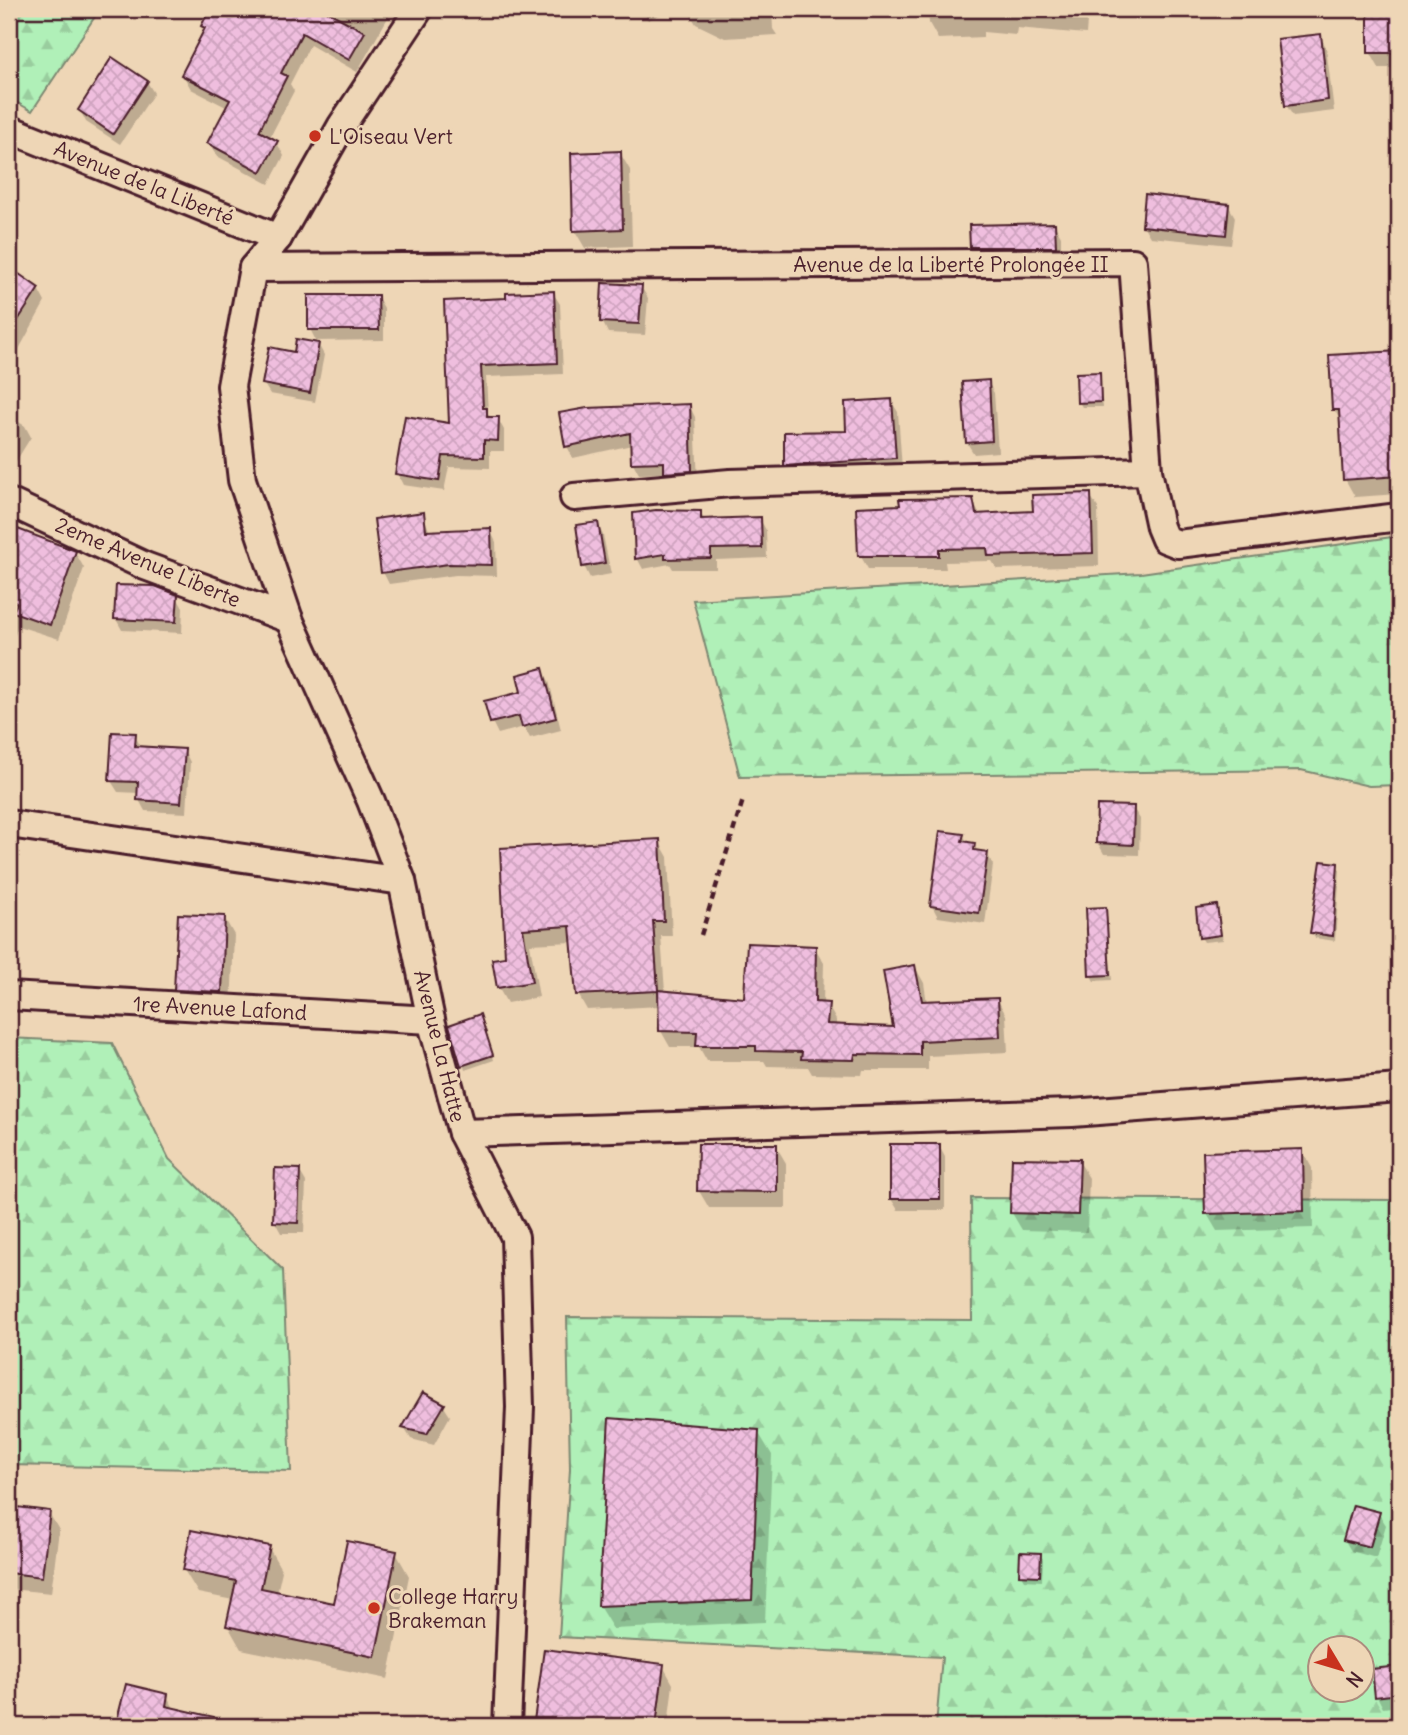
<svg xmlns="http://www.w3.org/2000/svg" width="1408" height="1735" font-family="Delius,sans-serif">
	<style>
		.forest { fill: url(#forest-firs); stroke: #7d8872; stroke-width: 2; fill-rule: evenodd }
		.shadow { fill: #0003 }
		.building { fill: url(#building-cross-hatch); stroke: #4a1f2b; stroke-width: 2 }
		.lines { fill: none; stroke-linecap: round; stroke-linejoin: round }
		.minor-casing { stroke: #4a1f2b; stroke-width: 32 }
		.path { stroke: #4a1f2b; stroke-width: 4.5; stroke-dasharray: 7 5; stroke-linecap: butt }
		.minor { stroke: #eed6b6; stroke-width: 26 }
		.poi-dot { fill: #c8321e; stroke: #eed6b6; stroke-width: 2.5 }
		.labels { text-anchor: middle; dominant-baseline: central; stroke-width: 6; stroke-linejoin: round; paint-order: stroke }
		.poi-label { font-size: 21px; fill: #4a1f2b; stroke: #eed6b6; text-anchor: start }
		.street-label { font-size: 21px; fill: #4a1f2b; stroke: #eed6b6 }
	</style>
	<defs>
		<pattern id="forest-firs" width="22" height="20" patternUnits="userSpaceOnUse" patternTransform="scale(1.75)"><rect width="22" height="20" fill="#b0f0b8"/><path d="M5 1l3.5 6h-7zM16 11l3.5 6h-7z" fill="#99cd9e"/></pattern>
		<pattern id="building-cross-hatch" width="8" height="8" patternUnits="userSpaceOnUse" patternTransform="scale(1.75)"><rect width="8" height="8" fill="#efbede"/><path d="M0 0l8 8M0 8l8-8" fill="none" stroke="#cea3bf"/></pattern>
	</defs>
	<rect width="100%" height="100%" fill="#eed6b6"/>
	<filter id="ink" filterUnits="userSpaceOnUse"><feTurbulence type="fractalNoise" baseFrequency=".0143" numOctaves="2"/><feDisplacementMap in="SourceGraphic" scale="14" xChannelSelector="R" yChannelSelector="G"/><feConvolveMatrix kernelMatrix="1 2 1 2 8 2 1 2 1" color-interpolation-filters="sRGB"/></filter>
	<g filter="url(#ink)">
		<g class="forest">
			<polygon points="9,9 100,9 32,111 9,98"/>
			<polygon points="1399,536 1399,785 1369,786 1301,770 740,777 693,600 1141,573"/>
			<polygon points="9,1038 112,1043 169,1159 283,1270 291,1471 9,1465"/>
			<path d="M971 1198 1399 1200V1726H936L942 1657 559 1637 570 1469 567 1317 972 1320ZM1320 1648H1362V1690H1320Z"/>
		</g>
		<g class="shadow">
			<polygon points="9,9 27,9 11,30 9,29"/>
			<polygon points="212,9 402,9 396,18 390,14 357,72 310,45 290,84 294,91 269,139 277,143 284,156 269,184 217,156 209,143 228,108 191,89 183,75 205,31 203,26"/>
			<polygon points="642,9 663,9 664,13 648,20"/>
			<polygon points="687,9 772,9 773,29 777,35 725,38 696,24"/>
			<polygon points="928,9 1088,9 1086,34 1017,28 1016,35 983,32 983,37 938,39 929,23"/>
			<polygon points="1370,12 1399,12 1399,68 1379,68 1370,52"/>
			<polygon points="1320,36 1326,47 1334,111 1293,116 1286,105"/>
			<polygon points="147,82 154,93 120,144 86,122 80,110"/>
			<polygon points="620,153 630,170 632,246 585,248 575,231 573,155"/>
			<polygon points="1228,205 1235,217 1231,245 1150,237 1143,225"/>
			<polygon points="1054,224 1061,236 1061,258 978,258 971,247"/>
			<polygon points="9,269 38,289 45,302 13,360 9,358"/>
			<polygon points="641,287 648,298 645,335 608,333 602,321"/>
			<polygon points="553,293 560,304 563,374 486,377 488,413 491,419 498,419 504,430 504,451 490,451 490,468 449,467 444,491 403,485 397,473 451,426 508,300"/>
			<polygon points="377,296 384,308 384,340 316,341 310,329"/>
			<polygon points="318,344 324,355 315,402 270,394 263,383 296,354"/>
			<polygon points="1399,353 1399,494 1355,497 1345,479 1341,422 1334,409 1331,357"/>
			<polygon points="1099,374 1103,407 1082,407 1079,402"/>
			<polygon points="988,382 994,393 998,452 974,454 967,443"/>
			<polygon points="891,401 898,412 902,469 792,476 786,465 848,432"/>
			<polygon points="689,405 695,417 698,482 672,484 666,473 639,474 633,463 632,445 573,458 567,446"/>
			<polygon points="9,416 25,426 31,437 10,471"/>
			<polygon points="1090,495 1098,508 1099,566 997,569 992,561 945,562 946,569 868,569 860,555 972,499 980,516 1035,513"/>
			<polygon points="700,513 705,520 760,519 766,530 767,558 716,560 716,569 673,569 670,564 643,569 637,558"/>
			<polygon points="423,514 430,533 490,530 496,542 497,576 456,575 389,584 383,572"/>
			<polygon points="597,524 603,535 611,574 590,578 584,566"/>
			<polygon points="16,530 75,552 84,568 59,639 18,626 9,652 9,551"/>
			<polygon points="176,596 183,608 182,633 122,630 116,619"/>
			<polygon points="542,670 549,681 561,730 530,738 524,727 498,734 492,722 523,693"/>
			<polygon points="135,735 141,748 184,750 190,762 187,813 145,811 139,800 139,793 118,792 111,781"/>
			<polygon points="1133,808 1140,819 1139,855 1104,854 1098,843"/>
			<polygon points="963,836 978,852 987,853 993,865 985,924 938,917 932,906"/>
			<polygon points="659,841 668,857 672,936 661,936 665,992 746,1000 815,948 824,963 823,1004 827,1004 836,1020 836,1026 895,1029 915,967 924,983 927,1003 997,999 1006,1015 1008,1052 928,1056 928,1070 863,1070 862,1075 812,1074 808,1067 767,1066 764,1061 707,1061 699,1047 670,1047 661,1031 660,1006 587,1010 578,994 573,942 530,944 539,997 507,1003 498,987 507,958 502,850"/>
			<polygon points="1337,865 1340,870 1335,941 1315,938 1312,932"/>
			<polygon points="1216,907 1223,940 1204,942 1201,937"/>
			<polygon points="1105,909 1112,980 1094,981 1091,976"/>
			<polygon points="224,917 234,935 231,1009 186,1007 176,989"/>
			<polygon points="482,1021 494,1060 465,1070 451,1026"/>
			<polygon points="776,1146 786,1163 786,1208 709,1208 699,1191"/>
			<polygon points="939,1146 945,1157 945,1210 898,1210 891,1199"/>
			<polygon points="1302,1150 1312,1168 1313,1228 1217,1231 1207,1214"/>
			<polygon points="1079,1161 1089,1178 1087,1232 1022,1230 1012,1213"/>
			<polygon points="299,1170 306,1182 304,1233 281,1233 275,1222"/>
			<polygon points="443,1405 450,1416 434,1445 411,1439 404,1428"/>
			<polygon points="758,1432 772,1455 765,1622 613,1629 599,1606"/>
			<polygon points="9,1508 49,1513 59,1530 51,1593 9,1589"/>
			<polygon points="1379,1514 1386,1525 1376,1558 1351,1551 1344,1539"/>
			<polygon points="269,1548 282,1571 277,1593 336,1605 396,1553 409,1576 388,1679 241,1649 228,1626 233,1600 198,1593 184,1570"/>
			<polygon points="1040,1554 1043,1559 1042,1581 1024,1580 1021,1575"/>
			<polygon points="663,1666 673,1684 668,1726 539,1726 536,1721"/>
			<polygon points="1399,1668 1399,1706 1383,1708 1377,1696 1374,1671"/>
			<polygon points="167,1696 175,1710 248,1726 123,1726 119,1719"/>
		</g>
		<g class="building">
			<polygon points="210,9 323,9 365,32 349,60 302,33 281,73 287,76 259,131 278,141 261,172 207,143 230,100 181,75 205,28 201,26"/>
			<rect x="1368" y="10" width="31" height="43"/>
			<polygon points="1321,34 1328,100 1285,106 1277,39"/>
			<polygon points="112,57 148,81 113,134 78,110"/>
			<polygon points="621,151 623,229 573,231 571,153"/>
			<polygon points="1145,194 1229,204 1226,235 1142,226"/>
			<polygon points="1055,223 1056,247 970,247 969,225"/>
			<polygon points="9,267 39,288 9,334"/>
			<polygon points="602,283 642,285 639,324 600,322"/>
			<polygon points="554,291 557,363 481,366 483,408 487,408 487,417 499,417 498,441 484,440 484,457 443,456 439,481 395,474 405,416 449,423 444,301 506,298 506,293"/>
			<polygon points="308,295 378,295 379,330 308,330"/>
			<polygon points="296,339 319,343 310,393 262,384 269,347 294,352"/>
			<polygon points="1399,351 1399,476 1343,480 1339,410 1332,410 1329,355"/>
			<polygon points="1100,372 1101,402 1077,403 1076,373"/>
			<polygon points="989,380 992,441 966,443 962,382"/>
			<polygon points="892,399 896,458 784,466 784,432 846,431 845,402"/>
			<polygon points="690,404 692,471 664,473 664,462 631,463 630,433 565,447 559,413 587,408"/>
			<polygon points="1091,493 1093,553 988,556 987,548 939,549 939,556 858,556 856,507 900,505 899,499 973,498 976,514 1033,511 1032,495"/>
			<polygon points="656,510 701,511 701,519 761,517 762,548 711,549 711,558 665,559 665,554 635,559 633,513"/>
			<polygon points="424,512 426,531 491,528 492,565 449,564 381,573 374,519"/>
			<polygon points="598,522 605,563 582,567 576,525"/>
			<polygon points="15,528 76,551 50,625 13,612 17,603 9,600 9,545"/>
			<polygon points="116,585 155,586 178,595 176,622 114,619"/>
			<polygon points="543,668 556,718 522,727 519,716 490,723 484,701 521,692 517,675"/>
			<polygon points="112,732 136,733 135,746 185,749 181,803 137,800 138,782 109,781"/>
			<polygon points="1097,805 1134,806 1133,845 1096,843"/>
			<polygon points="940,831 964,834 962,841 975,843 974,850 988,852 979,913 930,906"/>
			<polygon points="660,839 664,921 653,921 658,990 744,998 747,943 816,946 815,1002 829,1003 827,1024 893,1027 883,971 915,965 922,1001 998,998 1000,1037 920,1041 920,1055 855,1054 854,1060 801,1059 802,1052 756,1051 756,1046 696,1046 697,1032 659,1031 658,991 576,995 570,926 523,929 532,982 497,988 492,959 505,957 500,848"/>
			<polygon points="1321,861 1338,863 1333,936 1310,933"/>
			<polygon points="1217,905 1221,935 1199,938 1196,908"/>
			<polygon points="1106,907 1110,975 1089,976 1086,908"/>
			<polygon points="178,914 225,916 222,992 174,990"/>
			<polygon points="480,1014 493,1055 461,1066 449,1025"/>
			<polygon points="698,1144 777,1144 777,1192 697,1191"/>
			<rect x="890" y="1144" width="50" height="55"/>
			<polygon points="1303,1149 1304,1211 1205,1214 1203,1152"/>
			<polygon points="1012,1158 1080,1159 1078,1215 1010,1213"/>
			<polygon points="275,1168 300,1169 298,1223 273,1222"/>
			<polygon points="423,1392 445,1404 427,1434 402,1428"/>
			<polygon points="609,1418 759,1430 752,1600 598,1606"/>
			<polygon points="1353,1505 1380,1512 1370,1547 1343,1540"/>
			<polygon points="9,1506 50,1511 42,1577 9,1573"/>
			<polygon points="191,1530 270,1546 261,1588 334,1603 347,1541 397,1551 375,1657 226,1626 236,1581 183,1570"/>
			<polygon points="1020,1552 1041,1553 1040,1576 1019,1575"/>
			<polygon points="544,1649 664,1664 656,1726 574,1726 534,1721"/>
			<polygon points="1399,1666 1399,1694 1375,1697 1372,1669"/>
			<polygon points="126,1684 168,1694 166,1706 214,1717 213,1726 145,1726 117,1720"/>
		</g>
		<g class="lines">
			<g class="minor-casing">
				<g id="minor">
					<polyline points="419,9 342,125 278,238 253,268 231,386 242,480 289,619 371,801 402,881 431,1020 462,1133 515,1237 520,1407 507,1726"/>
					<polyline points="9,129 278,238"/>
					<polyline points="253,268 1133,262 1148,471 1160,527 1165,539 1178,544 1399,517"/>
					<polyline points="574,497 730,483 1148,471"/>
					<polyline points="9,502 145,566 289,619"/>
					<polyline points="9,824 402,881"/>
					<polyline points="9,996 431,1020"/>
					<polyline points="462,1133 1072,1113 1399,1088"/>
				</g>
			</g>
			<polyline class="path" points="701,935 743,800"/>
			<use href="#minor" class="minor"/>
		</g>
	</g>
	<g class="poi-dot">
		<circle cx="315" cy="136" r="7"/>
		<circle cx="374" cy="1608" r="7"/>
	</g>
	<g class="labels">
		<g class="poi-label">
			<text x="329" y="136">L'Oiseau Vert</text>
			<text x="388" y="1596">College Harry<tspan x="388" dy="24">Brakeman</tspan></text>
		</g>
		<g class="street-label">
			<text transform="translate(144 183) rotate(22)">Avenue de la Liberté</text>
			<text x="951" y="264">Avenue de la Liberté Prolongée II</text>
			<text transform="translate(148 562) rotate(23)">2eme Avenue Liberte</text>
			<text transform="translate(220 1008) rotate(3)">1re Avenue Lafond</text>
			<text transform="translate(440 1046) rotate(76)">Avenue La Hatte</text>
		</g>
	</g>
	<rect width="1408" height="1735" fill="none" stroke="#eed6b6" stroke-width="35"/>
	<rect x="18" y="18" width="1373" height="1700" fill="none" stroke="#4a1f2b" stroke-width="2.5" filter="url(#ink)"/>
	<g transform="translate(1341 1669) rotate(128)"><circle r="33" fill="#eed6b6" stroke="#ac8d7e" stroke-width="2"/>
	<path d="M0-5L12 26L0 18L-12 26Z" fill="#c8321e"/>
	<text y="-10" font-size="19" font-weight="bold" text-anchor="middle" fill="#4a1f2b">N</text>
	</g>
</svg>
